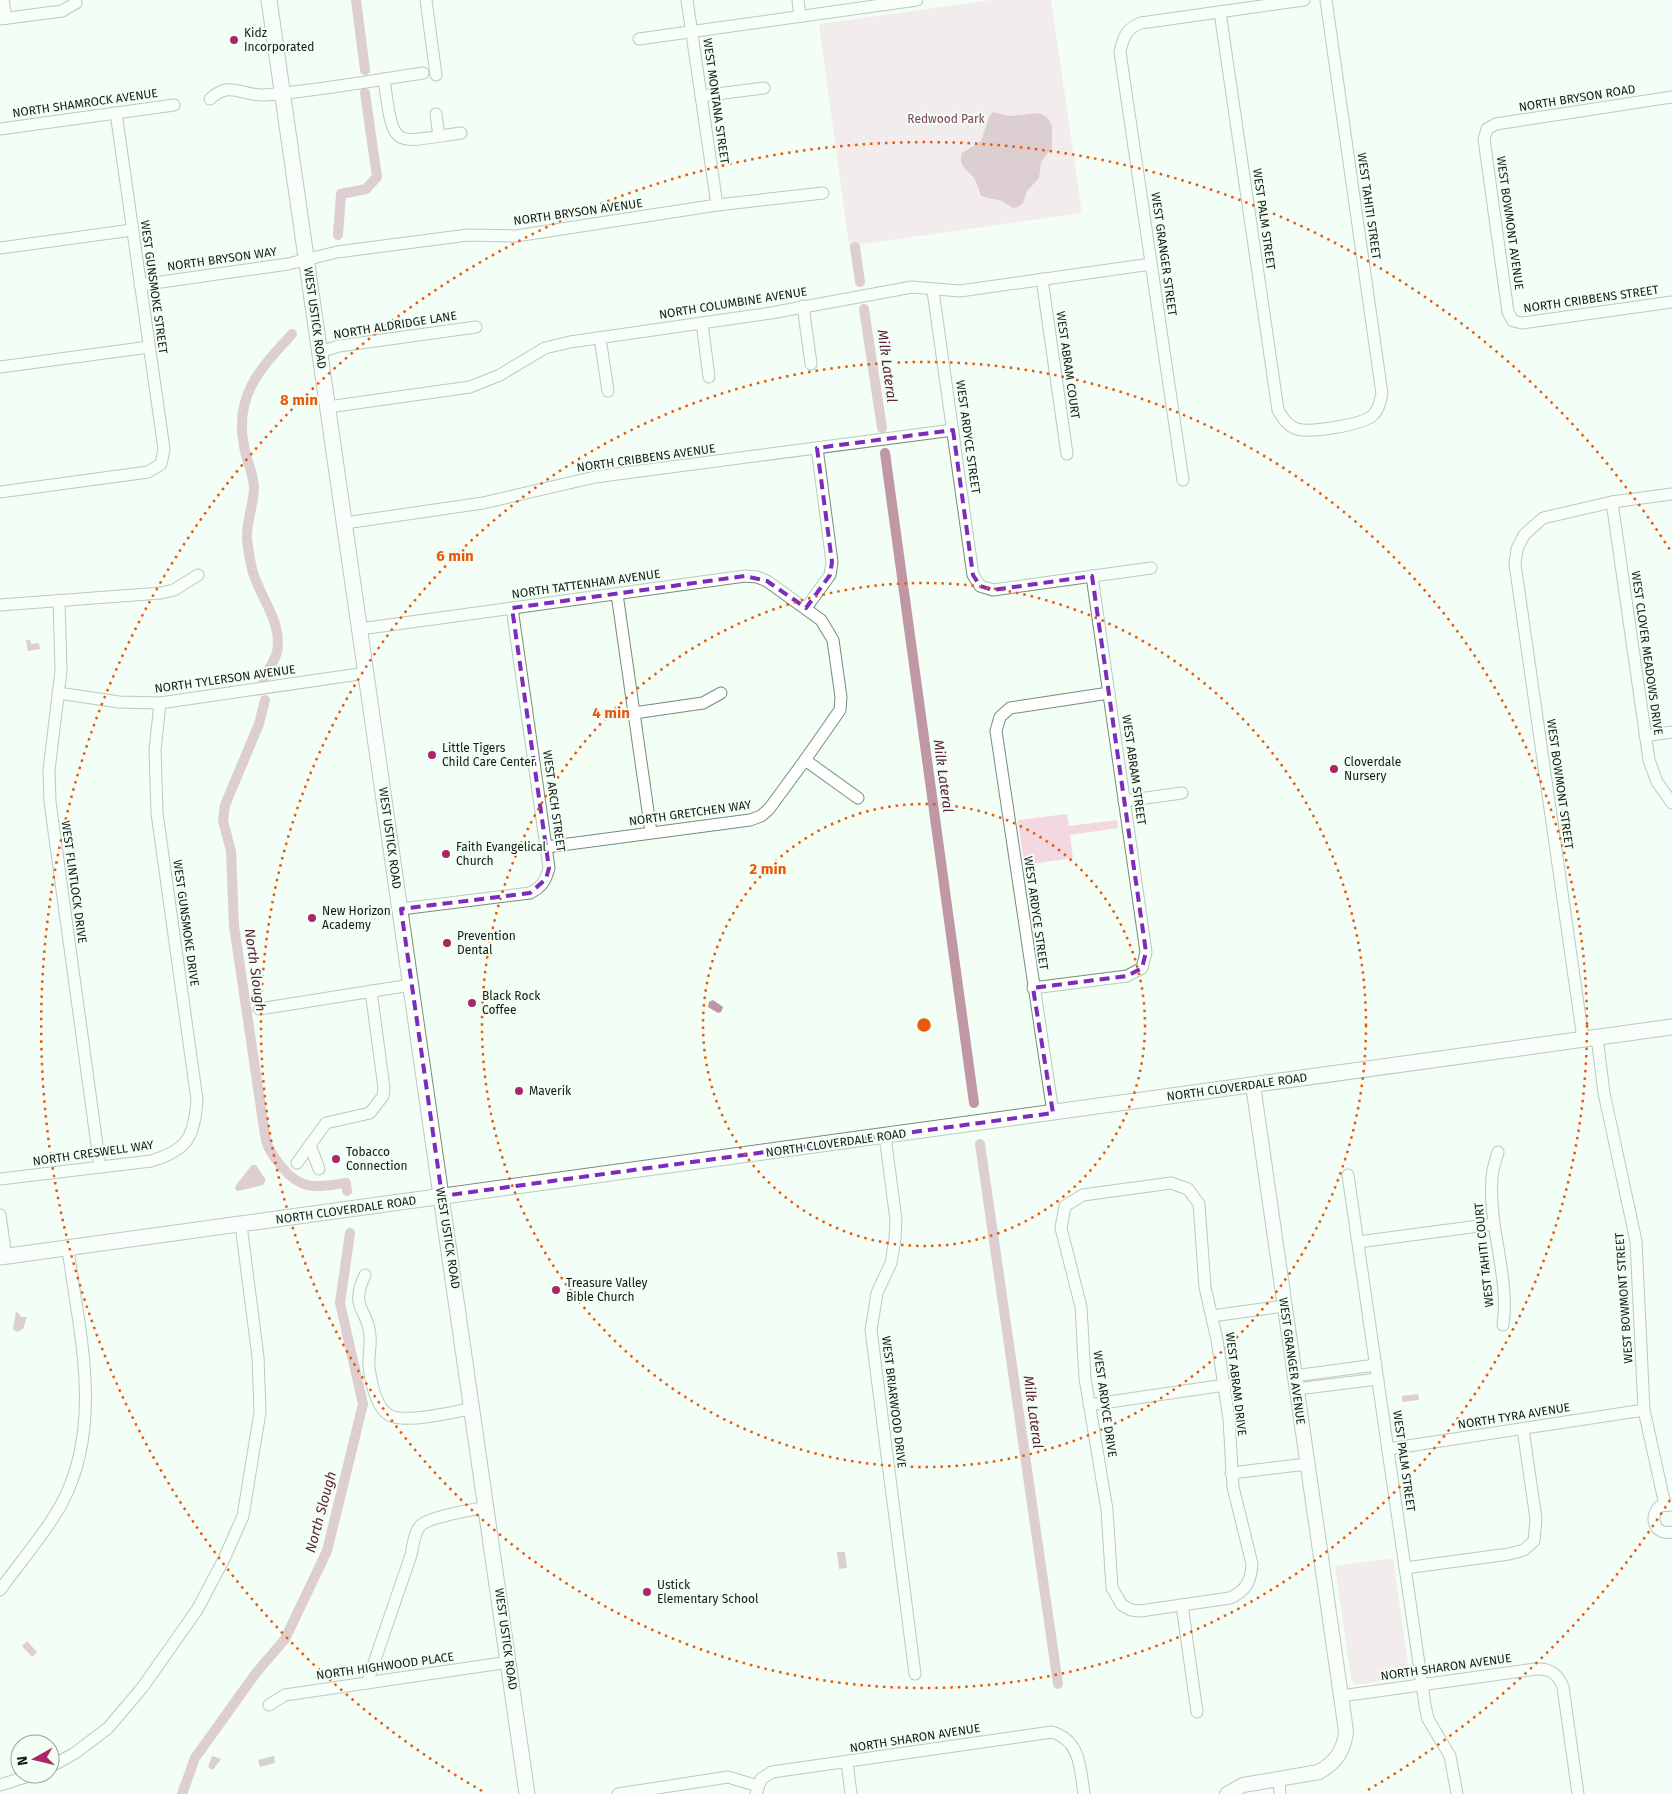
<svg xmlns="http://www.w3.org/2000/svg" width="1672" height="1794" font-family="'Fira Sans',sans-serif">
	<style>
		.green { fill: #f4d8e1 }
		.water { fill: #c196a5 }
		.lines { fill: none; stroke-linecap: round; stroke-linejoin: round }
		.canal { stroke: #c196a5; stroke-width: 10 }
		.minor-casing { stroke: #758d7a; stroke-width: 13 }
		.tertiary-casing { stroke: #758d7a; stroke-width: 16 }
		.secondary-casing { stroke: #758d7a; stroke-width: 17 }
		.minor { stroke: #fff; stroke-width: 11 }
		.tertiary { stroke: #fff; stroke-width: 14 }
		.secondary { stroke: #fff; stroke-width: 15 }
		.marked { fill: none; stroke: #7b2cbf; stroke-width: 4; stroke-dasharray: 10 6; stroke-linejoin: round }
		.ring { fill: none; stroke: #e8590c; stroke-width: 2.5; stroke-dasharray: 2.5 5 }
		.poi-dot { fill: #ad2569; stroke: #f3fef5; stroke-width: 2 }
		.labels { text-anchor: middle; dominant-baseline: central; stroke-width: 4; stroke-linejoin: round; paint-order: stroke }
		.poi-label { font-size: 12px; fill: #121b14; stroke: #f3fef5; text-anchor: start }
		.street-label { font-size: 12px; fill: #121b14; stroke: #f3fef5 }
		.park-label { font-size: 12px; fill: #7d425a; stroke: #f3fef5 }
		.water-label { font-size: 14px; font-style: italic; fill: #5a233b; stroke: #f3fef5 }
		.centre { fill: #e8590c; stroke: #f3fef5; stroke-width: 2.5 }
		.ring-label { font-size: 15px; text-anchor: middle; font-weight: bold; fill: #e8590c; stroke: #f3fef5; stroke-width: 4; stroke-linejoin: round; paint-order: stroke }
	</style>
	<rect width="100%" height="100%" fill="#f3fef5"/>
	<g class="green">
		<polygon points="991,0 1051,0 1082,213 849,246 819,24"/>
		<polygon points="1067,814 1069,826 1117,820 1118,828 1070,835 1073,858 1024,865 1018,820"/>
		<polygon points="1393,1558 1409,1670 1404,1677 1356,1685 1351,1678 1335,1566"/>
	</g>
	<g class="water">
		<path d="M993 112 1010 116 1039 113 1047 117 1052 126V148L1041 162 1039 178 1027 191 1023 203 1018 207 1013 208 1002 201 981 196C979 190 977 182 973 177 966 168 958 166 962 153L981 141 989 117Z"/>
		<polygon points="26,640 30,640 31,644 39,643 40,649 28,651"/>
		<polygon points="713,1000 723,1007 721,1012 718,1013 708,1007 709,1002"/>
		<polygon points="252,1165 256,1165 266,1180 263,1185 238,1191 235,1189 236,1185"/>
		<polygon points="16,1311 22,1317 27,1317 23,1329 17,1332 13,1329"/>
		<polygon points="1418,1394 1419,1400 1402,1402 1402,1396"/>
		<polygon points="837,1552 845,1552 847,1568 839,1569"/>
		<polygon points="27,1641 37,1652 32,1657 22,1646"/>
		<polygon points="212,1756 221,1759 213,1770 208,1767"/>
		<polygon points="274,1756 275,1763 260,1767 258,1760"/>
	</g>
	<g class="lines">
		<g class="canal">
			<polyline points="356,0 365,70"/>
			<polyline points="338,235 341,194 366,189 377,177 365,93"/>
			<polyline points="855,247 860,282"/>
			<polyline points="864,309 882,428"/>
			<polyline points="885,453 974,1103"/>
			<path d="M263 679C267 671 275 661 277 652 283 621 259 597 252 569 250 560 248 549 247 539 246 522 254 504 254 487 253 470 246 461 244 446 234 395 260 369 292 334"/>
			<path d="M265 700 259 724 225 805 223 821 231 851 234 926 265 1135C267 1148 273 1156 281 1166 302 1192 316 1187 346 1183L347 1191"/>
			<polyline points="980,1144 1058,1684"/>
			<polyline points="182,1794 195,1758 256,1673 285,1639 327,1551 363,1404 340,1303 350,1233"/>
		</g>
		<g class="minor-casing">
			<g id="minor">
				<polyline points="3,0 6,18"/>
				<polyline points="426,0 436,75"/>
				<polyline points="687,0 717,205"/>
				<polyline points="798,0 800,16"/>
				<path d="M1220 12 1278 410C1283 418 1287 426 1297 429 1310 433 1363 425 1373 415 1379 410 1380 401 1382 394L1326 0"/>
				<polyline points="0,19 62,11 76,3"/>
				<polyline points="639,39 917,0"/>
				<path d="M384 79C394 151 391 143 461 133"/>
				<polyline points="701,96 764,88"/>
				<polyline points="1672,97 1496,124 1487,129 1484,139 1508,312 1513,321 1522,323 1672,302"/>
				<path d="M210 99C231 80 241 96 264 95 317 91 370 81 423 73"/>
				<polyline points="436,114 439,136"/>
				<polyline points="0,129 174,105"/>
				<polyline points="0,248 132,230"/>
				<polyline points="1042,279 1067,454"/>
				<polyline points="140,285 288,264 337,252 468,235 516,236 717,205 823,193"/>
				<polyline points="933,291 973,575 980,586 993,590 1151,568"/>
				<polyline points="803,306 811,364"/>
				<polyline points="702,323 709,377"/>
				<polyline points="600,338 608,391"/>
				<polyline points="320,352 339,346 476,327"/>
				<polyline points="0,367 149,347"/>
				<polyline points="328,407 470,387 500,375 545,348 570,342 771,313 912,287 960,291 1151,264"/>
				<path d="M1183 480 1120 52C1123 37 1127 28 1141 23L1304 0"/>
				<polyline points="0,492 148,472 161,464 164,449 116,113"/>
				<polyline points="1612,502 1649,760 1657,782 1672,803"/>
				<polyline points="345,523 483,503 595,477 953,430"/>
				<polyline points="617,594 651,832"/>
				<polyline points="59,600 61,671 49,770 50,802 100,1167"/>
				<polyline points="0,605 161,593 174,590 198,575"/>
				<polyline points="806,608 830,575 832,562 817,448"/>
				<polyline points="360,629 745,576 757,577 767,581 821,620 833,640 841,697 840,710 805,760"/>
				<polyline points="58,693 119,702 160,703 366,673"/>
				<polyline points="634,713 703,703 721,693"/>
				<polyline points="1645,736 1672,732"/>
				<polyline points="1124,801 1182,793"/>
				<polyline points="546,847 750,820 761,816 769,809 805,760 858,798"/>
				<path d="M401 909 530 893C542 887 546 880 549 868L512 608"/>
				<polyline points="1033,988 1127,976 1142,968 1146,952 1092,576"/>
				<polyline points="259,1009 411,985"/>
				<polyline points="1597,1037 1604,1093 1636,1241 1644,1410 1665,1505"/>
				<polyline points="1583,1039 1515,564 1517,549 1524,535 1543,518 1612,502 1672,494"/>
				<polyline points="1053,1113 996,731 1000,717 1010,708 1109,693"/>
				<polyline points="885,1136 896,1220 895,1239 891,1263 877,1293 871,1330 915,1674"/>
				<polyline points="310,1145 319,1169"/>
				<path d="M1498 1152C1496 1160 1492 1169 1492 1178 1488 1228 1510 1276 1503 1325"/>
				<polyline points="297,1163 326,1123 370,1113 383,1096 384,1088 371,991"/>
				<polyline points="1348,1175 1425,1705 1428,1719 1450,1756 1457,1794"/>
				<path d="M0 1179 151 1161C188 1150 194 1137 197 1100L157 813 155 750 160 703"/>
				<path d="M1171 1183 1188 1189 1199 1204 1205 1287 1217 1340 1229 1419 1233 1487 1252 1564C1251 1581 1246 1591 1230 1598L1140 1611 1131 1610 1122 1605 1112 1588 1107 1510 1085 1378 1081 1307 1061 1228 1065 1206 1083 1195Z"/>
				<polyline points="0,1215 6,1257"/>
				<polyline points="1358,1242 1494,1224"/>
				<path d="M365 1275C349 1310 368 1307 370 1336 371 1347 368 1357 369 1367 371 1382 376 1407 389 1415 404 1424 455 1412 473 1408"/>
				<polyline points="1212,1316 1284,1306"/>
				<polyline points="1294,1376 1376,1365"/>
				<polyline points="1297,1389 1378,1379"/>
				<polyline points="1089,1405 1225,1385"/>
				<polyline points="1388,1449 1644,1410"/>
				<polyline points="1231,1473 1307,1464"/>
				<path d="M1671 1505 1660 1506C1648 1517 1655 1536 1672 1532"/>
				<polyline points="1405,1568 1509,1554 1524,1550 1534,1541 1536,1519 1523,1429"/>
				<path d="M0 1590C20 1562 46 1533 62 1503 104 1424 79 1332 68 1249"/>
				<polyline points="1182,1605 1197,1712"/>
				<path d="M367 1683 411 1555C413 1546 414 1532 421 1525 432 1516 472 1510 487 1507"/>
				<path d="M1341 1696 1536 1669C1550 1668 1558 1674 1563 1687L1578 1794"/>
				<polyline points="269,1705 285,1695 509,1662"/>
				<polyline points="847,1762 851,1794"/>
				<polyline points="50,1767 75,1753 108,1728 142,1688 197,1610 224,1559 243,1516 260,1412 258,1357 241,1225"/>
				<polyline points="1279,1779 1280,1794"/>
				<polyline points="0,1785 35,1774"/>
				<polyline points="618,1794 728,1777 758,1786"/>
				<path d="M756 1794 761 1779 772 1772 1052 1732C1081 1741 1080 1768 1084 1794"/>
			</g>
		</g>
		<g class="tertiary-casing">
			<path id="tertiary" d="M1227 1794 1243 1785 1319 1772C1336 1762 1344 1751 1346 1731L1253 1085"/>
		</g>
		<g class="secondary-casing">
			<g id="secondary">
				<polyline points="269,0 527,1794"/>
				<polyline points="0,1257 1672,1027"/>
			</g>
		</g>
		<use href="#minor" class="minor"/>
		<use href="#tertiary" class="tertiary"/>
		<use href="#secondary" class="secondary"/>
	</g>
	<path d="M0 0H1672V1794H0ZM953 430 973 575 980 586 993 590 1092 576 1146 952 1142 968 1127 976 1033 988 1053 1113 442 1196 401 909 530 893 546 879 549 868 512 608 745 576 767 581 806 608 830 575 832 562 817 448Z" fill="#f3fef5" fill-opacity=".55" fill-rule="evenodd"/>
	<path class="marked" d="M953 430 973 575 980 586 993 590 1092 576 1146 952 1142 968 1127 976 1033 988 1053 1113 442 1196 401 909 530 893 546 879 549 868 512 608 745 576 767 581 806 608 830 575 832 562 817 448Z"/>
	<g class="ring">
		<circle cx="924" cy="1025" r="221"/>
		<circle cx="924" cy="1025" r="442"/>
		<circle cx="924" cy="1025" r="663"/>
		<path d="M1670 1500A884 884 0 0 1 1366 1791M482 1791A884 884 0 1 1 1670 550"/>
	</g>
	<g class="poi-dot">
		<circle cx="234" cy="40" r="5"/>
		<circle cx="432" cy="755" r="5"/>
		<circle cx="1334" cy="769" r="5"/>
		<circle cx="446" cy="854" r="5"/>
		<circle cx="312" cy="918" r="5"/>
		<circle cx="447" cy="943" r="5"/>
		<circle cx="472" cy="1003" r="5"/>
		<circle cx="519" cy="1091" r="5"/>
		<circle cx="336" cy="1159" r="5"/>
		<circle cx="556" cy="1290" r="5"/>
		<circle cx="647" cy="1592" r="5"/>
	</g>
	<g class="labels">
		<g class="poi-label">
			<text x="244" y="33">Kidz<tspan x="244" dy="14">Incorporated</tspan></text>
			<text x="442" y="748">Little Tigers<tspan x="442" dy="14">Child Care Center</tspan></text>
			<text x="1344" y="762">Cloverdale<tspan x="1344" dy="14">Nursery</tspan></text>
			<text x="456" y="847">Faith Evangelical<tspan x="456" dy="14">Church</tspan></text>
			<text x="322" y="911">New Horizon<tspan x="322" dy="14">Academy</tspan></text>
			<text x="457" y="936">Prevention<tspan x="457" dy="14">Dental</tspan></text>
			<text x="482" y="996">Black Rock<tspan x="482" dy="14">Coffee</tspan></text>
			<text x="529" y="1091">Maverik</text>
			<text x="346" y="1152">Tobacco<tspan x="346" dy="14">Connection</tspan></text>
			<text x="566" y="1283">Treasure Valley<tspan x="566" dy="14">Bible Church</tspan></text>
			<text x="657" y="1585">Ustick<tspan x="657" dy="14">Elementary School</tspan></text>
		</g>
		<g class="street-label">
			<text transform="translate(1577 98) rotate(-9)">NORTH BRYSON ROAD</text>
			<text transform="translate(716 101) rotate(82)">WEST MONTANA STREET</text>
			<text transform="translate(85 103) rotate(-8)">NORTH SHAMROCK AVENUE</text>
			<text transform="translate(1369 206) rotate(82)">WEST TAHITI STREET</text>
			<text transform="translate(578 212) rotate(-8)">NORTH BRYSON AVENUE</text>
			<text transform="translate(1264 219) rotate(82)">WEST PALM STREET</text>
			<text transform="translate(1510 223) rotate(82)">WEST BOWMONT AVENUE</text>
			<text transform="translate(1164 254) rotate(82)">WEST GRANGER STREET</text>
			<text transform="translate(222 259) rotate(-8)">NORTH BRYSON WAY</text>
			<text transform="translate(154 287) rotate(82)">WEST GUNSMOKE STREET</text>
			<text transform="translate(1591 299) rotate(-8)">NORTH CRIBBENS STREET</text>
			<text transform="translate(733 303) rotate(-9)">NORTH COLUMBINE AVENUE</text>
			<text transform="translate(315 318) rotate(82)">WEST USTICK ROAD</text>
			<text transform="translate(395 325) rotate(-9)">NORTH ALDRIDGE LANE</text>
			<text transform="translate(1068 365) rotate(82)">WEST ABRAM COURT</text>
			<text transform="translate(968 437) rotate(82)">WEST ARDYCE STREET</text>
			<text transform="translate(646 458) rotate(-8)">NORTH CRIBBENS AVENUE</text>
			<text transform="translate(586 584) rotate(-8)">NORTH TATTENHAM AVENUE</text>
			<text transform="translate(1647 653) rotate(82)">WEST CLOVER MEADOWS DRIVE</text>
			<text transform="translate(225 679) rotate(-8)">NORTH TYLERSON AVENUE</text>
			<text transform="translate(1134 770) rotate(82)">WEST ABRAM STREET</text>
			<text transform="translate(1560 784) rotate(82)">WEST BOWMONT STREET</text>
			<text transform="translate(554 801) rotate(82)">WEST ARCH STREET</text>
			<text transform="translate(690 813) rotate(-8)">NORTH GRETCHEN WAY</text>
			<text transform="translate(390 838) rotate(82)">WEST USTICK ROAD</text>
			<text transform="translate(74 882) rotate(82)">WEST FLINTLOCK DRIVE</text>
			<text transform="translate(1036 913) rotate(82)">WEST ARDYCE STREET</text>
			<text transform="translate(186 923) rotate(82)">WEST GUNSMOKE DRIVE</text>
			<text transform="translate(1237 1087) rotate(-8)">NORTH CLOVERDALE ROAD</text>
			<text transform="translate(836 1143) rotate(-8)">NORTH CLOVERDALE ROAD</text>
			<text transform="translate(93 1153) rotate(-8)">NORTH CRESWELL WAY</text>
			<text transform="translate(346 1210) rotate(-8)">NORTH CLOVERDALE ROAD</text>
			<text transform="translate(448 1238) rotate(81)">WEST USTICK ROAD</text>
			<text transform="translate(1484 1255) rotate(-96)">WEST TAHITI COURT</text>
			<text transform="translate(1624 1298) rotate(-94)">WEST BOWMONT STREET</text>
			<text transform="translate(1292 1361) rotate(82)">WEST GRANGER AVENUE</text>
			<text transform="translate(1236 1384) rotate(83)">WEST ABRAM DRIVE</text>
			<text transform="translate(894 1402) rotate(83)">WEST BRIARWOOD DRIVE</text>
			<text transform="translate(1105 1404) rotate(82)">WEST ARDYCE DRIVE</text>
			<text transform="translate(1514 1416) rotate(-9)">NORTH TYRA AVENUE</text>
			<text transform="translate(1404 1461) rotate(82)">WEST PALM STREET</text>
			<text transform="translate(506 1639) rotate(82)">WEST USTICK ROAD</text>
			<text transform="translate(385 1666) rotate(-8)">NORTH HIGHWOOD PLACE</text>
			<text transform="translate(1446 1667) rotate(-8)">NORTH SHARON AVENUE</text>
			<text transform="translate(915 1738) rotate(-9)">NORTH SHARON AVENUE</text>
		</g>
		<g class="park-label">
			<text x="946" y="119">Redwood Park</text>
		</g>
		<g class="water-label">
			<text transform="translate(887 366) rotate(82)">Milk Lateral</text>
			<text transform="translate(943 776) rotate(82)">Milk Lateral</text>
			<text transform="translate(255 970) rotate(82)">North Slough</text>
			<text transform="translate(1033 1412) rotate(82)">Milk Lateral</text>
			<text transform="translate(321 1512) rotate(-75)">North Slough</text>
		</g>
	</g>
	<circle cx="924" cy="1025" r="8" class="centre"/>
	<g class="ring-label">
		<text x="299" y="405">8 min</text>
		<text x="455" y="561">6 min</text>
		<text x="611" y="718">4 min</text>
		<text x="768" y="874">2 min</text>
	</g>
	<g transform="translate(35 1759) rotate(262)"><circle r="24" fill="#f3fef5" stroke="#99a39b"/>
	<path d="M0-4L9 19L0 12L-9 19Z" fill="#ad2569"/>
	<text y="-8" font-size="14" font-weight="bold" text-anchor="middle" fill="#121b14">N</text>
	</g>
</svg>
